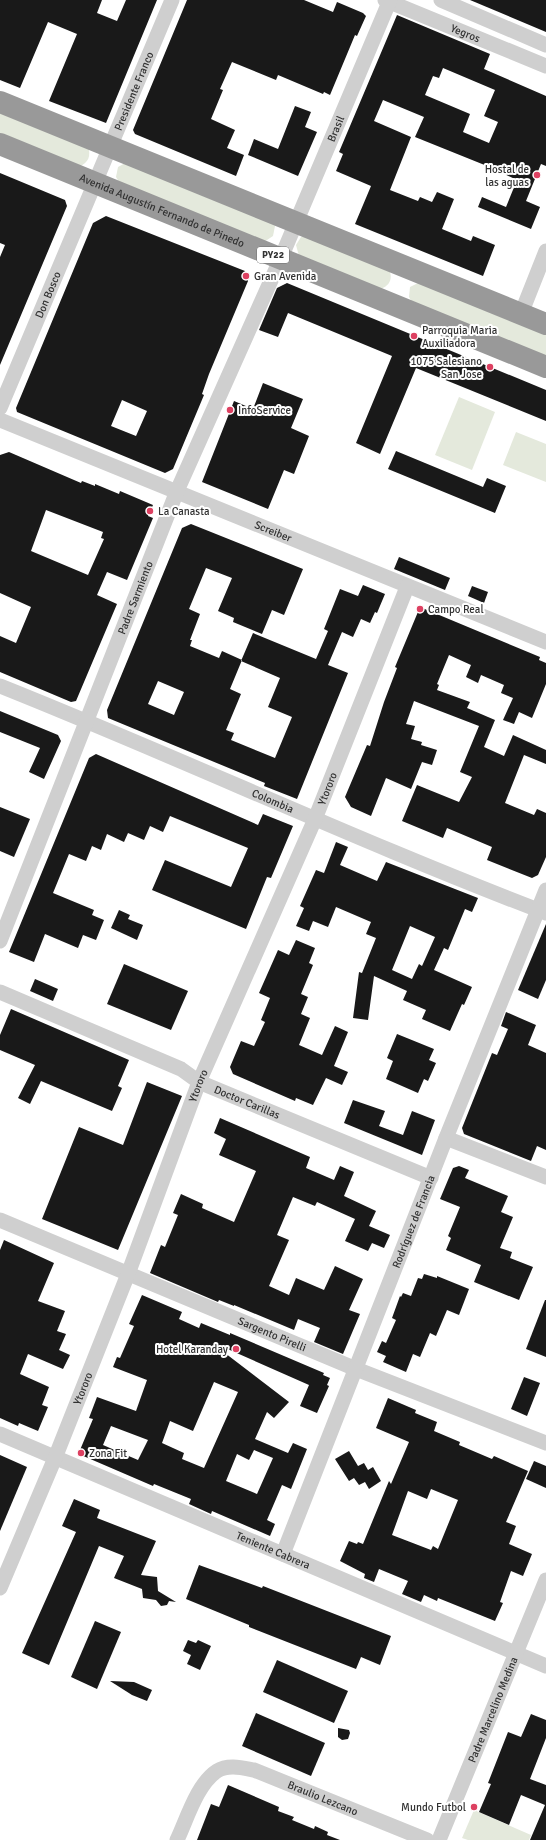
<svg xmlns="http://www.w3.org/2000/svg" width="546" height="1840" font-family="Signika,sans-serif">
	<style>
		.green { fill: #e4e9dc }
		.building { fill: #191919; fill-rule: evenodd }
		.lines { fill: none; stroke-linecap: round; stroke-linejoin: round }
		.street { stroke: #cfcfcf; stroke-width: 15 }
		.highway { stroke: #999; stroke-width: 22 }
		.poi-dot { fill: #dd4061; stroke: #fff; stroke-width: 1.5 }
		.labels { text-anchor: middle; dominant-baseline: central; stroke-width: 4; stroke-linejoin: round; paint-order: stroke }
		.shield { fill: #fff; stroke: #707070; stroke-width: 1 }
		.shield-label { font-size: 10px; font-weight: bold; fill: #323232 }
		.street-label { font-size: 11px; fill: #323232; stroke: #fff }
		.poi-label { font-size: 11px; fill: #323232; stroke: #fff; text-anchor: start }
	</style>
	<rect width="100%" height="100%" fill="#fff"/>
	<g class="green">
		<path d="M0 110 88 146C91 156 89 162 79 167L0 134Z"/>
		<polygon points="127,162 273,221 275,226 273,236 264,242 119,182 116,177 118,167"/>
		<path d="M307 235 389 269C393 279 390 285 381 289L299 256 296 245 301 237Z"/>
		<polygon points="420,282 546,334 546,358 412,302 409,297 410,287"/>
		<polygon points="459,397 495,412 472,470 435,455"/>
		<polygon points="516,432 546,444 546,482 503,465"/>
		<polygon points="474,1810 531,1835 529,1840 468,1840 462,1838"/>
	</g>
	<g class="building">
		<polygon points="0,0 102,0 97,13 117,21 126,0 157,0 106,123 49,101 77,34 48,22 20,88 0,80"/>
		<polygon points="187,0 304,0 333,12 337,2 363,13 366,16 357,36 355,35 330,95 324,92 323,94 278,75 276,80 232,62 220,89 223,90 211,119 235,130 227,148 244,155 236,176 135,134 133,130"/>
		<polygon points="470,0 546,0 546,32"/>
		<path d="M397 15 490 54 484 69 546 96V166L541 164 526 201 540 207 531 229 478 207 482 197 506 207 517 180 492 168 415 137 424 117 383 100 374 121 411 137 390 190 418 201 420 197 432 202 437 192 454 199 442 229 471 241 473 236 495 245 483 276 355 224 371 186 336 171 343 154 339 152ZM443 68 495 90 484 116 498 122 489 143 463 132 470 114 425 95 433 76 439 78Z"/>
		<polygon points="295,106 311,112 305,127 317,132 298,176 248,155 254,139 278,149"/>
		<polygon points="0,173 65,200 67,206 0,365 0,257 5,245 0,243"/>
		<path d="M106 216 245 271 248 281 209 374 202 394 204 395 173 469 165 473 17 412 16 408 93 223ZM122 400 147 411 136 436 111 426Z"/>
		<polygon points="287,283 546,390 546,421 416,368 380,454 356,443 392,356 288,313 278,337 259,330 277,288"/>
		<polygon points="263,383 303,399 291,428 309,436 294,474 284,470 268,509 202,482 234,401 253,409"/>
		<polygon points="396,451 483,487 487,478 506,486 495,513 388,469"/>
		<path d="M9 452 81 483 82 481 95 486V484L119 494 120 491 153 505 148 516 153 518 127 580 107 572 97 595 117 604 76 701 71 702 0 672V636L16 643 31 607 0 593V455ZM46 510 103 532 101 538 104 539 88 575 31 551Z"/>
		<path d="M191 524 303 569 284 615 272 610 262 634 233 622 234 618 218 611 232 578 206 568 189 609 200 614 190 640H192L190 646 219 658 222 651 242 660 230 689 241 694 226 730 234 733 231 740 275 758 292 717 268 707 280 678 241 661 253 633 316 659 328 631 324 629 340 589 358 596 363 585 385 594 377 613 375 612 370 623 361 619 353 637 342 632 328 665 348 673 297 799 264 786 265 783 108 718 107 710 182 528ZM158 681 184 692 174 715 148 704Z"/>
		<polygon points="399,557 450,578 445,590 394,569"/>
		<polygon points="472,586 488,592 484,603 468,596"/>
		<polygon points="420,607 540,657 539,660 546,663 546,684 532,718 519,712 514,724 503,720 513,698 501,693 504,685 481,675 478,683 466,677 471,665 449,655 437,684 439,685 437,690 470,702 467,708 495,720 484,747 504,756 513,735 546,750 546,764 524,755 505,803 534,815 537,809 546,813 546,857 538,875 532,878 487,860 492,847 447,828 443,838 402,821 417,785 459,802 472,777 460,772 479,726 414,701 406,724 415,726 411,739 422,742 421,745 437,750 432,765 422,762 411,789 386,778 371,816 351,807 345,797 367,745 370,746 384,702 397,668 395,667"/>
		<polygon points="0,711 58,735 61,741 44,779 29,772 40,748 0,732"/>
		<polygon points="96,754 258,825 263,814 293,826 271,878 267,877 246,929 152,890 165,860 231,887 248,848 170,816 163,832 150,826 144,840 128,833 124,842 107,834 101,850 92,846 86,861 69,854 53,893 94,910 92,915 104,920 96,940 83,935 78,948 45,934 34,962 9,952 89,758"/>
		<polygon points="0,807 30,819 14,857 0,851"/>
		<path d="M336 842 348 847 340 865 377 881 386 862 478 898 472 912 465 909 448 950 444 948 434 970 472 987 464 1005 462 1004 450 1031 422 1019 426 1010 403 1000 407 991 374 976 368 1020 353 1018 359 972 362 973 376 938 366 934 371 922 336 907 328 927 313 921 309 931 296 926 304 908 300 906 316 870 324 873ZM410 926 435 937 422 966 419 964 412 979 392 970Z"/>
		<polygon points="119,910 130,915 128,919 143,925 137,940 111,928"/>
		<polygon points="546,924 546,980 538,999 518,990"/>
		<polygon points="296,940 315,948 309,963 313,965 301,994 308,997 301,1014 310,1018 299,1045 322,1055 335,1026 348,1032 334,1066 348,1072 342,1085 326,1078 313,1105 296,1098 295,1101 233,1074 230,1067 241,1041 254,1046 265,1022 261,1020 270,998 259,993 278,950 289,955"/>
		<polygon points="124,964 188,991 171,1030 107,1004"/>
		<polygon points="35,979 58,989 53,1001 30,991"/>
		<polygon points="11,1009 129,1060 118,1086 122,1088 112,1111 41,1081 30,1104 18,1098 35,1065 0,1050 0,1035"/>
		<polygon points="506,1012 536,1025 528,1045 546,1053 546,1150 537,1146 531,1161 464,1134 462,1128 492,1053 497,1055 508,1029 501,1026"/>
		<polygon points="397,1034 434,1049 429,1060 436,1063 428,1081 424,1079 418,1093 386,1079 393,1061 387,1058"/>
		<polygon points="147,1082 182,1096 118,1250 42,1219 79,1127 123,1145"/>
		<polygon points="353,1100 385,1111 379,1126 403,1135 412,1111 435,1120 422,1155 344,1123"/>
		<polygon points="220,1118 310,1157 306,1168 334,1180 340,1166 354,1172 344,1196 376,1211 369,1226 390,1235 384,1248 372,1243 368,1251 345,1241 355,1219 317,1202 315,1206 293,1197 277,1235 289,1240 269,1286 289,1295 296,1278 324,1290 335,1266 363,1279 349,1310 360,1314 343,1354 314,1342 320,1328 298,1319 294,1330 234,1305 234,1306 219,1300 218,1302 150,1273 161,1245 165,1247 178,1215 173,1213 181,1194 203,1204 202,1208 234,1222 256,1171 219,1155 226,1139 214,1133"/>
		<polygon points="459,1166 469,1170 465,1178 508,1196 501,1212 513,1217 500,1248 512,1252 510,1258 533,1267 519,1300 474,1282 481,1265 446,1250 451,1238 448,1236 460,1207 440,1199 453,1168"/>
		<polygon points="4,1240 54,1263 38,1301 65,1311 57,1331 66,1334 59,1350 70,1355 63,1369 28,1354 20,1374 49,1387 42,1405 48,1407 38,1431 19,1423 18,1426 0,1418 0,1250"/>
		<polygon points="424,1274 437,1278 437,1276 469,1289 459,1315 447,1310 436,1336 430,1333 420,1357 413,1354 406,1372 383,1362 386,1356 377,1352 382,1341 386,1343 396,1320 392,1318 400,1296 401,1297 403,1293 411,1296 418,1278 422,1279"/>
		<path d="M142 1295 182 1312 179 1319 199 1328 201 1323 230 1335V1333L324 1373 323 1375 330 1378 327 1385 329 1386 317 1413 300 1406 309 1385 223 1347 221 1350 289 1402 274 1418 267 1412 255 1439 288 1453 293 1443 307 1449 291 1489 282 1485 267 1520 275 1524 270 1536 212 1511 211 1514 189 1504 191 1499 154 1484 153 1486 81 1455 80 1450 93 1419 89 1418 97 1397 136 1411 147 1380 113 1367 117 1357 120 1358 134 1326 129 1324ZM214 1382 238 1392 204 1468 182 1459 184 1453 162 1443 170 1421 193 1431ZM111 1426 148 1440 138 1460 103 1445ZM254 1450 273 1458 257 1494 226 1481 237 1454 249 1460Z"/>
		<polygon points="545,1300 546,1300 546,1357 526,1349"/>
		<polygon points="524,1377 540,1383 527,1416 511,1409"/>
		<path d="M388 1398 416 1410 415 1413 437 1422 434 1431 460 1442 459 1445 492 1459 494 1456 528 1471 506 1522 516 1526 509 1544 532 1554 523 1576 511 1571 500 1602 503 1603 495 1621 438 1598 437 1601 424 1595 421 1602 402 1594 408 1581 379 1569 374 1582 364 1578 365 1574 340 1561 349 1541 357 1544 358 1542 363 1544 389 1481 391 1484 409 1442 376 1428ZM431 1489 458 1500 438 1549 433 1546 431 1550 392 1535 408 1491 427 1499Z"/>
		<polygon points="349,1451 358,1466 364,1463 368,1470 373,1467 381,1481 369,1489 365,1482 359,1485 354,1478 349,1481 335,1459"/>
		<polygon points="0,1455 27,1467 0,1531"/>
		<polygon points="534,1461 546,1466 546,1488 526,1479"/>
		<polygon points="74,1499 100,1510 97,1518 156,1541 141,1575 157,1577 158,1591 176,1602 169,1601 167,1605 161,1606 156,1600 143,1598 142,1589 114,1578 124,1556 99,1546 49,1665 22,1653 76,1532 62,1526"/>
		<polygon points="199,1565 262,1588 263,1586 391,1636 380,1665 361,1657 356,1669 249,1627 249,1625 186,1599"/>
		<polygon points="95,1621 121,1632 97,1689 71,1677"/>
		<polygon points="188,1640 196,1643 198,1640 211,1646 200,1670 187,1664 191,1655 183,1651"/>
		<polygon points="277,1660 348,1691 334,1723 263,1692"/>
		<polygon points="110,1681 134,1682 152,1690 147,1701 132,1695"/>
		<polygon points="256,1713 325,1743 311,1776 242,1746"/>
		<polygon points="531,1714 546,1720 546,1738 530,1779 546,1785 546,1840 530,1840 545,1805 521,1795 509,1825 479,1812 491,1784 488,1783 508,1732 521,1737"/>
		<polygon points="338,1728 349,1730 350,1733 348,1739 342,1740 338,1737"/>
		<polygon points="228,1785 279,1807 278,1811 294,1817 292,1820 314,1829 315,1826 328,1832 327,1835 340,1840 197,1840 211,1804 219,1807"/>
	</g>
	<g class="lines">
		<g class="street">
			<path id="s1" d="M385 0 546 66"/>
			<polyline points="441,0 546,45"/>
			<polyline points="521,314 546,251"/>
			<path id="s2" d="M0 408 172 0"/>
			<path id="s3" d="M0 420 546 642"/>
			<path id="s4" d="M0 686C183 759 362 843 546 913"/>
			<path id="s5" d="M0 941 177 491 281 258 390 0"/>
			<path id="s6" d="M0 992 181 1069 199 1082 431 1178"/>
			<polyline points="446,1138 546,1177"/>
			<path id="s7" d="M0 1220 356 1369 546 1443"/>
			<path id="s8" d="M0 1434 546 1666"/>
			<path id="s9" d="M283 1554 446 1138 546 890"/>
			<path id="s10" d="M0 1588 55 1458 128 1274 199 1082 315 819 407 587"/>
			<path id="s11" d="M177 1840C187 1819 197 1784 217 1771 228 1764 243 1768 254 1770L427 1840"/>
			<path id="s12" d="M439 1840 546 1580"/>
		</g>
		<g class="highway">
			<polyline points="0,102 546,324"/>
			<path id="s13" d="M0 144 546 367"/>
		</g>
	</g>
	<g class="poi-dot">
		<circle cx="537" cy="175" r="4"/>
		<circle cx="246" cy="276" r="4"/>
		<circle cx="414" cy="336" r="4"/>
		<circle cx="490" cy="367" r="4"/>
		<circle cx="230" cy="410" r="4"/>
		<circle cx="150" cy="511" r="4"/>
		<circle cx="420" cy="609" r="4"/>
		<circle cx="236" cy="1349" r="4"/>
		<circle cx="81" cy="1453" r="4"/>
		<circle cx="474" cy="1807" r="4"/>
	</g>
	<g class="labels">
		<rect class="shield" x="257" y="247" width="32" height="16" rx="3"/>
		<g class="shield-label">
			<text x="273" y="255">PY22</text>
		</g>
		<g class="street-label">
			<text stroke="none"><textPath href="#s1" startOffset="87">Yegros</textPath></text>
			<text stroke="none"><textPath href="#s2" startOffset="344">Presidente Franco</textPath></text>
			<text stroke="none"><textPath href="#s5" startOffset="879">Brasil</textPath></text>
			<text stroke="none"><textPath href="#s13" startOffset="175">Avenida Augustín Fernando de Pinedo</textPath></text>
			<text stroke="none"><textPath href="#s2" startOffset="123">Don Bosco</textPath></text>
			<text stroke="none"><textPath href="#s3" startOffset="295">Screiber</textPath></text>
			<text stroke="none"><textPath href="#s5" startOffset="369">Padre Sarmiento</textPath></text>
			<text stroke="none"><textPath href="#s10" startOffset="864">Ytororo</textPath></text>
			<text stroke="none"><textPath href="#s4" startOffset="296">Colombia</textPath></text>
			<text stroke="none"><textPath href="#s10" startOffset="540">Ytororo</textPath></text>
			<text stroke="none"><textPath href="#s6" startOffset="271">Doctor Carillas</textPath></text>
			<text stroke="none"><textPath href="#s9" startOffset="357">Rodríguez de Francia</textPath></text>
			<text stroke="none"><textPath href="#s7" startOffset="295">Sargento Pirelli</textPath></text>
			<text stroke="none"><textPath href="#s10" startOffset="216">Ytororo</textPath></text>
			<text stroke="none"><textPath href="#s8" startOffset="297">Teniente Cabrera</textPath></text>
			<text stroke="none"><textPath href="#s12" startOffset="141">Padre Marcelino Medina</textPath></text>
			<text stroke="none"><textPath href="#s11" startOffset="193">Braulio Lezcano</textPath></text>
		</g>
		<g class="poi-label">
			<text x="529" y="169" text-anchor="end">Hostal de<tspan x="529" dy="13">las aguas</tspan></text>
			<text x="254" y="276">Gran Avenida</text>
			<text x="422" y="330">Parroquia Maria<tspan x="422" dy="13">Auxiliadora</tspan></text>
			<text x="482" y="361" text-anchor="end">1075 Salesiano<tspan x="482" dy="13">San Jose</tspan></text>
			<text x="238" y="410">InfoService</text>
			<text x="158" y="511">La Canasta</text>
			<text x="428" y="609">Campo Real</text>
			<text x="228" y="1349" text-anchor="end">Hotel Karanday</text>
			<text x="89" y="1453">Zona Fit</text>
			<text x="466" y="1807" text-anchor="end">Mundo Futbol</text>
		</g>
	</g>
</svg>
